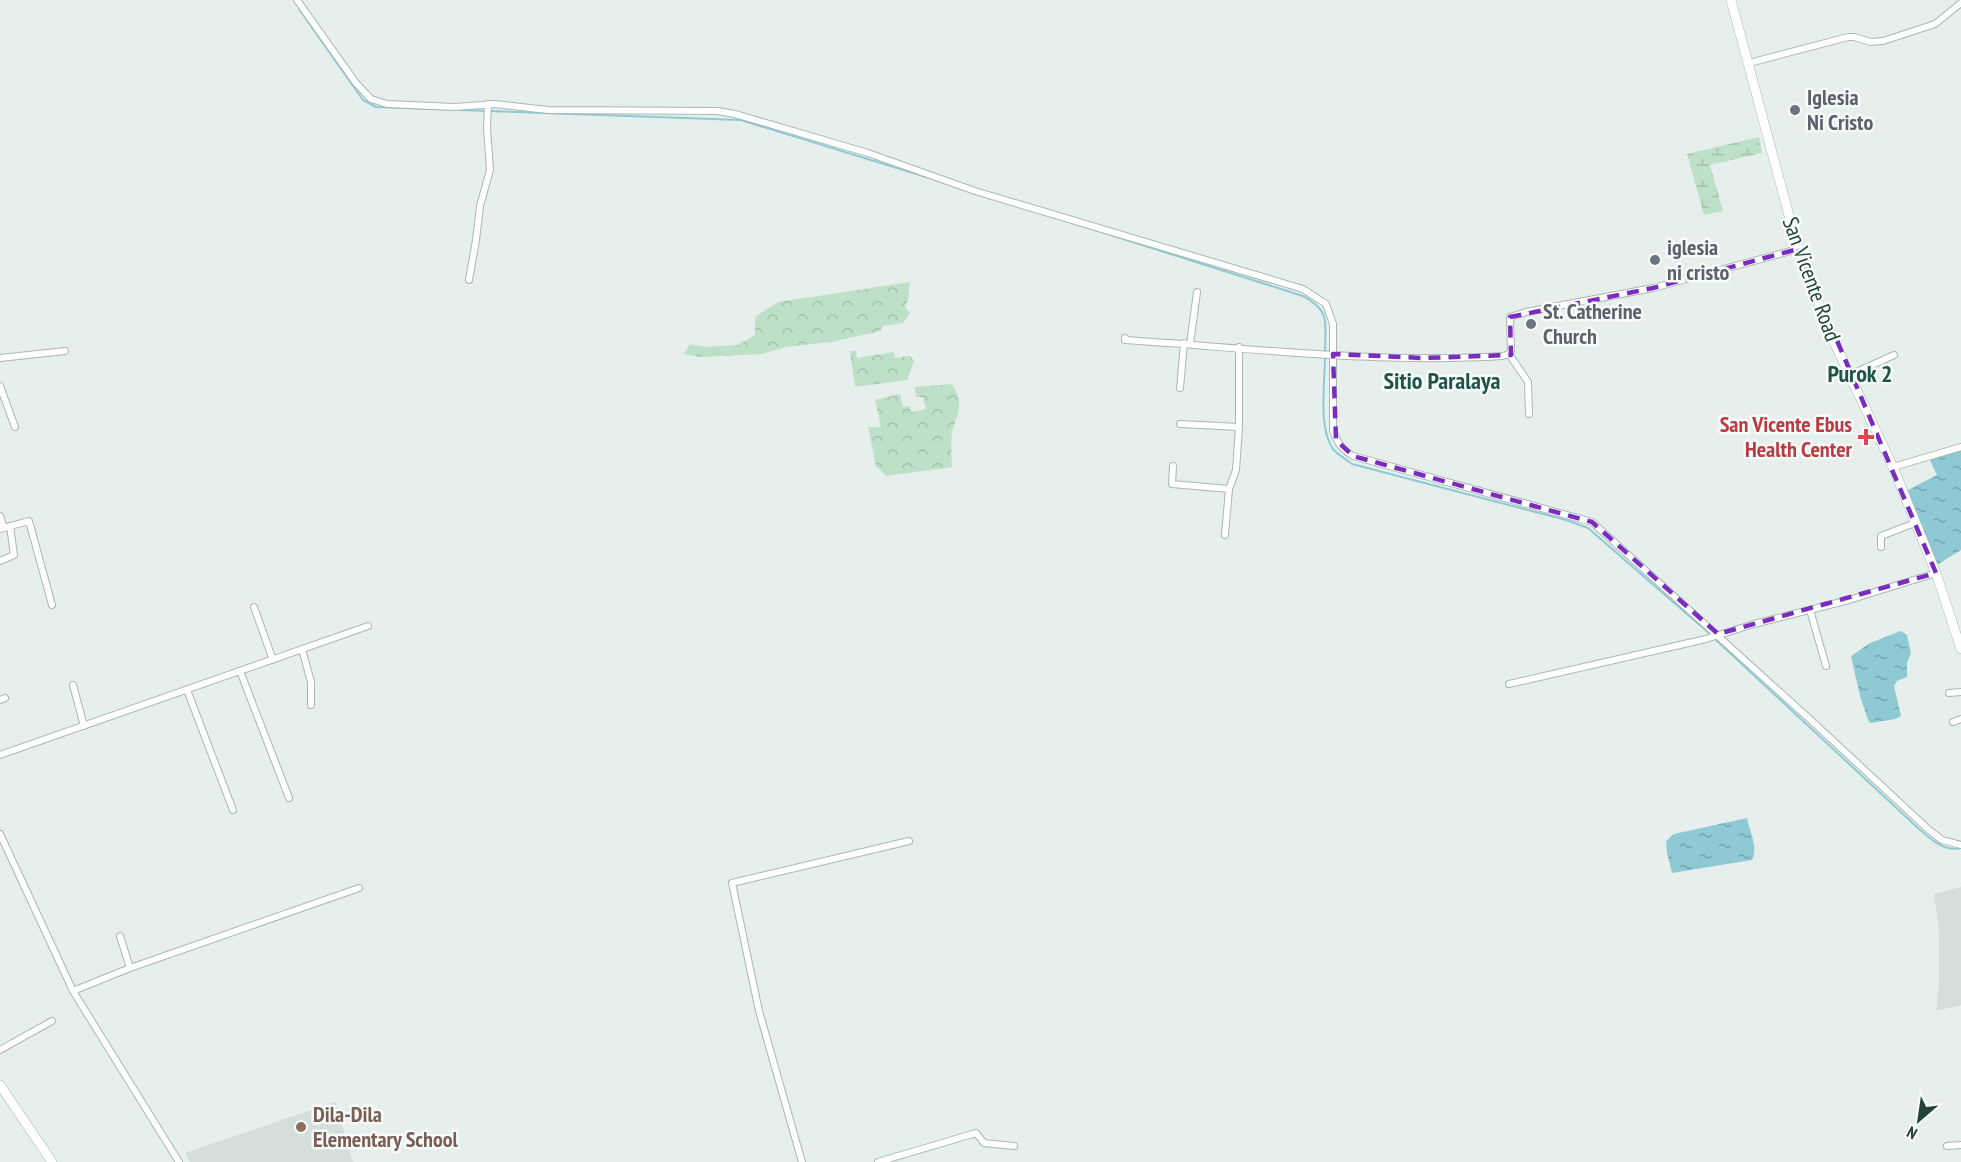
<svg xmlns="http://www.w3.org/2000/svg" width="1961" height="1162" font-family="'PT Sans Narrow',sans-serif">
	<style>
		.built { fill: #d4dfda }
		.forest { fill: url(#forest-crowns) }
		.wetland { fill: url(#wetland-marsh) }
		.water { fill: url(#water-ripples) }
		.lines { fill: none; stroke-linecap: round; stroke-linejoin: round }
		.stream { stroke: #8ec9d4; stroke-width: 2 }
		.street-casing { stroke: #a8b8b2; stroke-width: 8 }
		.secondary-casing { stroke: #a4bbb3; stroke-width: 10 }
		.street { stroke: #fff; stroke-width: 6 }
		.secondary { stroke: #fff; stroke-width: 9 }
		.marked { fill: none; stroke: #7b2cbf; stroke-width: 4.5; stroke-dasharray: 12 8; stroke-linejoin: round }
		.worship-dot { fill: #6b7280; stroke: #f7fbf9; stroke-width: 2 }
		.health-dot { fill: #e0444e; stroke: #f7fbf9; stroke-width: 2 }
		.education-dot { fill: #8d6e63; stroke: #f7fbf9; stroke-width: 2 }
		.labels { text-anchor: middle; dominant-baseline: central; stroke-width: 5; stroke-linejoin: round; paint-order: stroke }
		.worship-label { font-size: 22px; font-weight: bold; fill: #5b616d; stroke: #f7fbf9; text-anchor: start }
		.street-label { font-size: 22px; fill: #24423a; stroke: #f7fbf9 }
		.health-label { font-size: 22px; font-weight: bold; fill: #be3a42; stroke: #f7fbf9; text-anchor: end }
		.education-label { font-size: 22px; font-weight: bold; fill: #785e54; stroke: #f7fbf9; text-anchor: start }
		.neighbourhood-label { font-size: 24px; font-weight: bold; fill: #1f5548; stroke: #f7fbf9 }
	</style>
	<defs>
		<pattern id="forest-crowns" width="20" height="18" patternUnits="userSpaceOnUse" patternTransform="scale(1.5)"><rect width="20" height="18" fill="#bfe0c8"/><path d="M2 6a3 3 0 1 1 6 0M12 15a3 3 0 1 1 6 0" fill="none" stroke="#a4c1ad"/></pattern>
		<pattern id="wetland-marsh" width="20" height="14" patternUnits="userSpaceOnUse" patternTransform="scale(1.5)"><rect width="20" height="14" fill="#bfe0c8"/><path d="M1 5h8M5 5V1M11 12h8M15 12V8" fill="none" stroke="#a4c1ad"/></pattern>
		<pattern id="water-ripples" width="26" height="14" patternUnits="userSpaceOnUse" patternTransform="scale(1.5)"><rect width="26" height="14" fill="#8ec9d4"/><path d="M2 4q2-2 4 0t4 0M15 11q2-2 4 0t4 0" fill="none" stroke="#74a5ad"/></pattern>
	</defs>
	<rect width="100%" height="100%" fill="#e6efeb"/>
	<g class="built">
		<polygon points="1961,887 1961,1005 1936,1011 1939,984 1939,932 1934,894"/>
		<polygon points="335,1102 353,1162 190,1162 185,1153"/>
	</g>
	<g class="forest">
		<polygon points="910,282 908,300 905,307 910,313 903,323 883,326 880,331 831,342 786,347 762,354 701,357 684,354 690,344 705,347 738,345 755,335 755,317 778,302"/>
		<polygon points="850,351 856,351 857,358 894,352 895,358 910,356 914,361 907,380 855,387"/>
		<path d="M952 384C964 404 959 408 953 429 950 440 952 456 952 467L886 476 876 466 868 427H881L875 400 900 394 903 407 910 406 911 412 926 409 923 397H916L915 387Z"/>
	</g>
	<polygon class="wetland" points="1759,137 1762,153 1710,165 1723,211 1704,215 1687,154"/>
	<g class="water">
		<polygon points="1961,448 1961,550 1934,567 1906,491 1937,475 1929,458"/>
		<polygon points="1901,631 1907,635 1911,653 1907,663 1907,677 1897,681 1894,686 1901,716 1895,719 1870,723 1868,720 1860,696 1851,656 1870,643"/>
		<path d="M1747 818C1749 830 1759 848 1752 860L1672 873 1667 853 1666 841 1674 834Z"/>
	</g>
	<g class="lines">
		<g class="stream">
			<polyline points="299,9 363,100 376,107 741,120 939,181"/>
			<path d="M1076 224 1303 296C1331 311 1325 322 1325 351"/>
			<path d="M1325 357C1325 383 1318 428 1333 449 1338 455 1346 459 1352 464L1566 520 1588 528 1710 634"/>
			<path d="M1715 639 1919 829C1931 839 1944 852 1961 848"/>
		</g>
		<g class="street-casing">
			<g id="street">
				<path d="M297 0 356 83 371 99 387 104 455 107 495 104 548 110 717 111 735 114 868 153 975 191 1303 289 1326 304 1333 324V430C1337 443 1342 449 1353 456L1592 522 1814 723 1929 830 1942 840 1961 845"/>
				<polyline points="1749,63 1848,37 1854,37 1871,42 1883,41 1935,24 1961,3"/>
				<polyline points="469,280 476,240 480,206 490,170 487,128 488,104"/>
				<path d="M1125 338V340C1250 348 1378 364 1503 356L1509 354 1511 351 1510 317 1526 312 1653 288 1798 249"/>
				<polyline points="1190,344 1197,292"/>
				<polyline points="1509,354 1528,382 1529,414"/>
				<polyline points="0,358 65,351"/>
				<polyline points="1850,375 1894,355"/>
				<polyline points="0,386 15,427"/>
				<polyline points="1180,388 1184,343"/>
				<polyline points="1180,424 1239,427"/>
				<polyline points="1173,466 1172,484 1229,489"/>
				<polyline points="1893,467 1961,447"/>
				<polyline points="0,516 4,528"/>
				<polyline points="0,529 29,521 52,605"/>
				<polyline points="1225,535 1229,489 1236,470 1239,427 1239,347"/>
				<polyline points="1881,547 1881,536 1915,523"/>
				<polyline points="0,561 14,555 10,526"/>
				<polyline points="254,607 273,660"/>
				<polyline points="1810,610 1826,666"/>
				<polyline points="302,649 311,682 311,705"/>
				<polyline points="240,671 289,798"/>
				<polyline points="1509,684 1706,639 1754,624 1849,600 1936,573"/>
				<polyline points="73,685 84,726"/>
				<polyline points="187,690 233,810"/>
				<polyline points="1949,693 1961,692"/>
				<polyline points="0,700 5,698"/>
				<polyline points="1953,722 1961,719"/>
				<polyline points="0,755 368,626"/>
				<polyline points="0,834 73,991 179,1162"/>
				<polyline points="120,936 130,968"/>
				<polyline points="73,991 130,968 359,888"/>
				<polyline points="0,1050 52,1021"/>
				<polyline points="1947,1146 1961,1145"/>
				<polyline points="802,1162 759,1011 732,883 909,841"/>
				<polyline points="878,1162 976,1133 984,1143 1014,1146"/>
			</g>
		</g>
		<g class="secondary-casing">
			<g id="secondary">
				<polyline points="1731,0 1798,249 1835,344 1893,467 1936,573 1961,649"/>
				<polyline points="0,1085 52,1162"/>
			</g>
		</g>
		<use href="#street" class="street"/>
		<use href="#secondary" class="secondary"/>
	</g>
	<path class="marked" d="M1798 249 1936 573 1718 634 1592 522 1353 456 1336 440 1333 354 1423 358 1511 355 1510 317 1653 288Z"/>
	<g class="worship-dot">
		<circle cx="1795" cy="110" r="6"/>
		<circle cx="1655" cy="260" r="6"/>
		<circle cx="1531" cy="324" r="6"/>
	</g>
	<path class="health-dot" d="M1863 428h6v6h6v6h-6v6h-6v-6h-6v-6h6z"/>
	<circle class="education-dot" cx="301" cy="1127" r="6"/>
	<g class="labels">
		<g class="worship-label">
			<text x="1807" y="97">Iglesia<tspan x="1807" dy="25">Ni Cristo</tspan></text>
			<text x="1667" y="247">iglesia<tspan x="1667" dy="25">ni cristo</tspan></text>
			<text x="1543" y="311">St. Catherine<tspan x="1543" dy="25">Church</tspan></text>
		</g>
		<g class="street-label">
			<text transform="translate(1812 279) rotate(70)">San Vicente Road</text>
		</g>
		<g class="health-label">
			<text x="1852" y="424">San Vicente Ebus<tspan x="1852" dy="25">Health Center</tspan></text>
		</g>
		<g class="education-label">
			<text x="313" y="1114">Dila-Dila<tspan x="313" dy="25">Elementary School</tspan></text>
		</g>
		<g class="neighbourhood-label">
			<text x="1860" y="373">Purok 2</text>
			<text x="1442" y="380">Sitio Paralaya</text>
		</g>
	</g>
	<g transform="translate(1919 1120) rotate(209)" stroke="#f7fbf9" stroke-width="4.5" paint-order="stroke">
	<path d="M0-4.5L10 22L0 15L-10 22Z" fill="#24423a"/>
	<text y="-9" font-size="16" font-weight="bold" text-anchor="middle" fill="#24423a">N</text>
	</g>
</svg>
